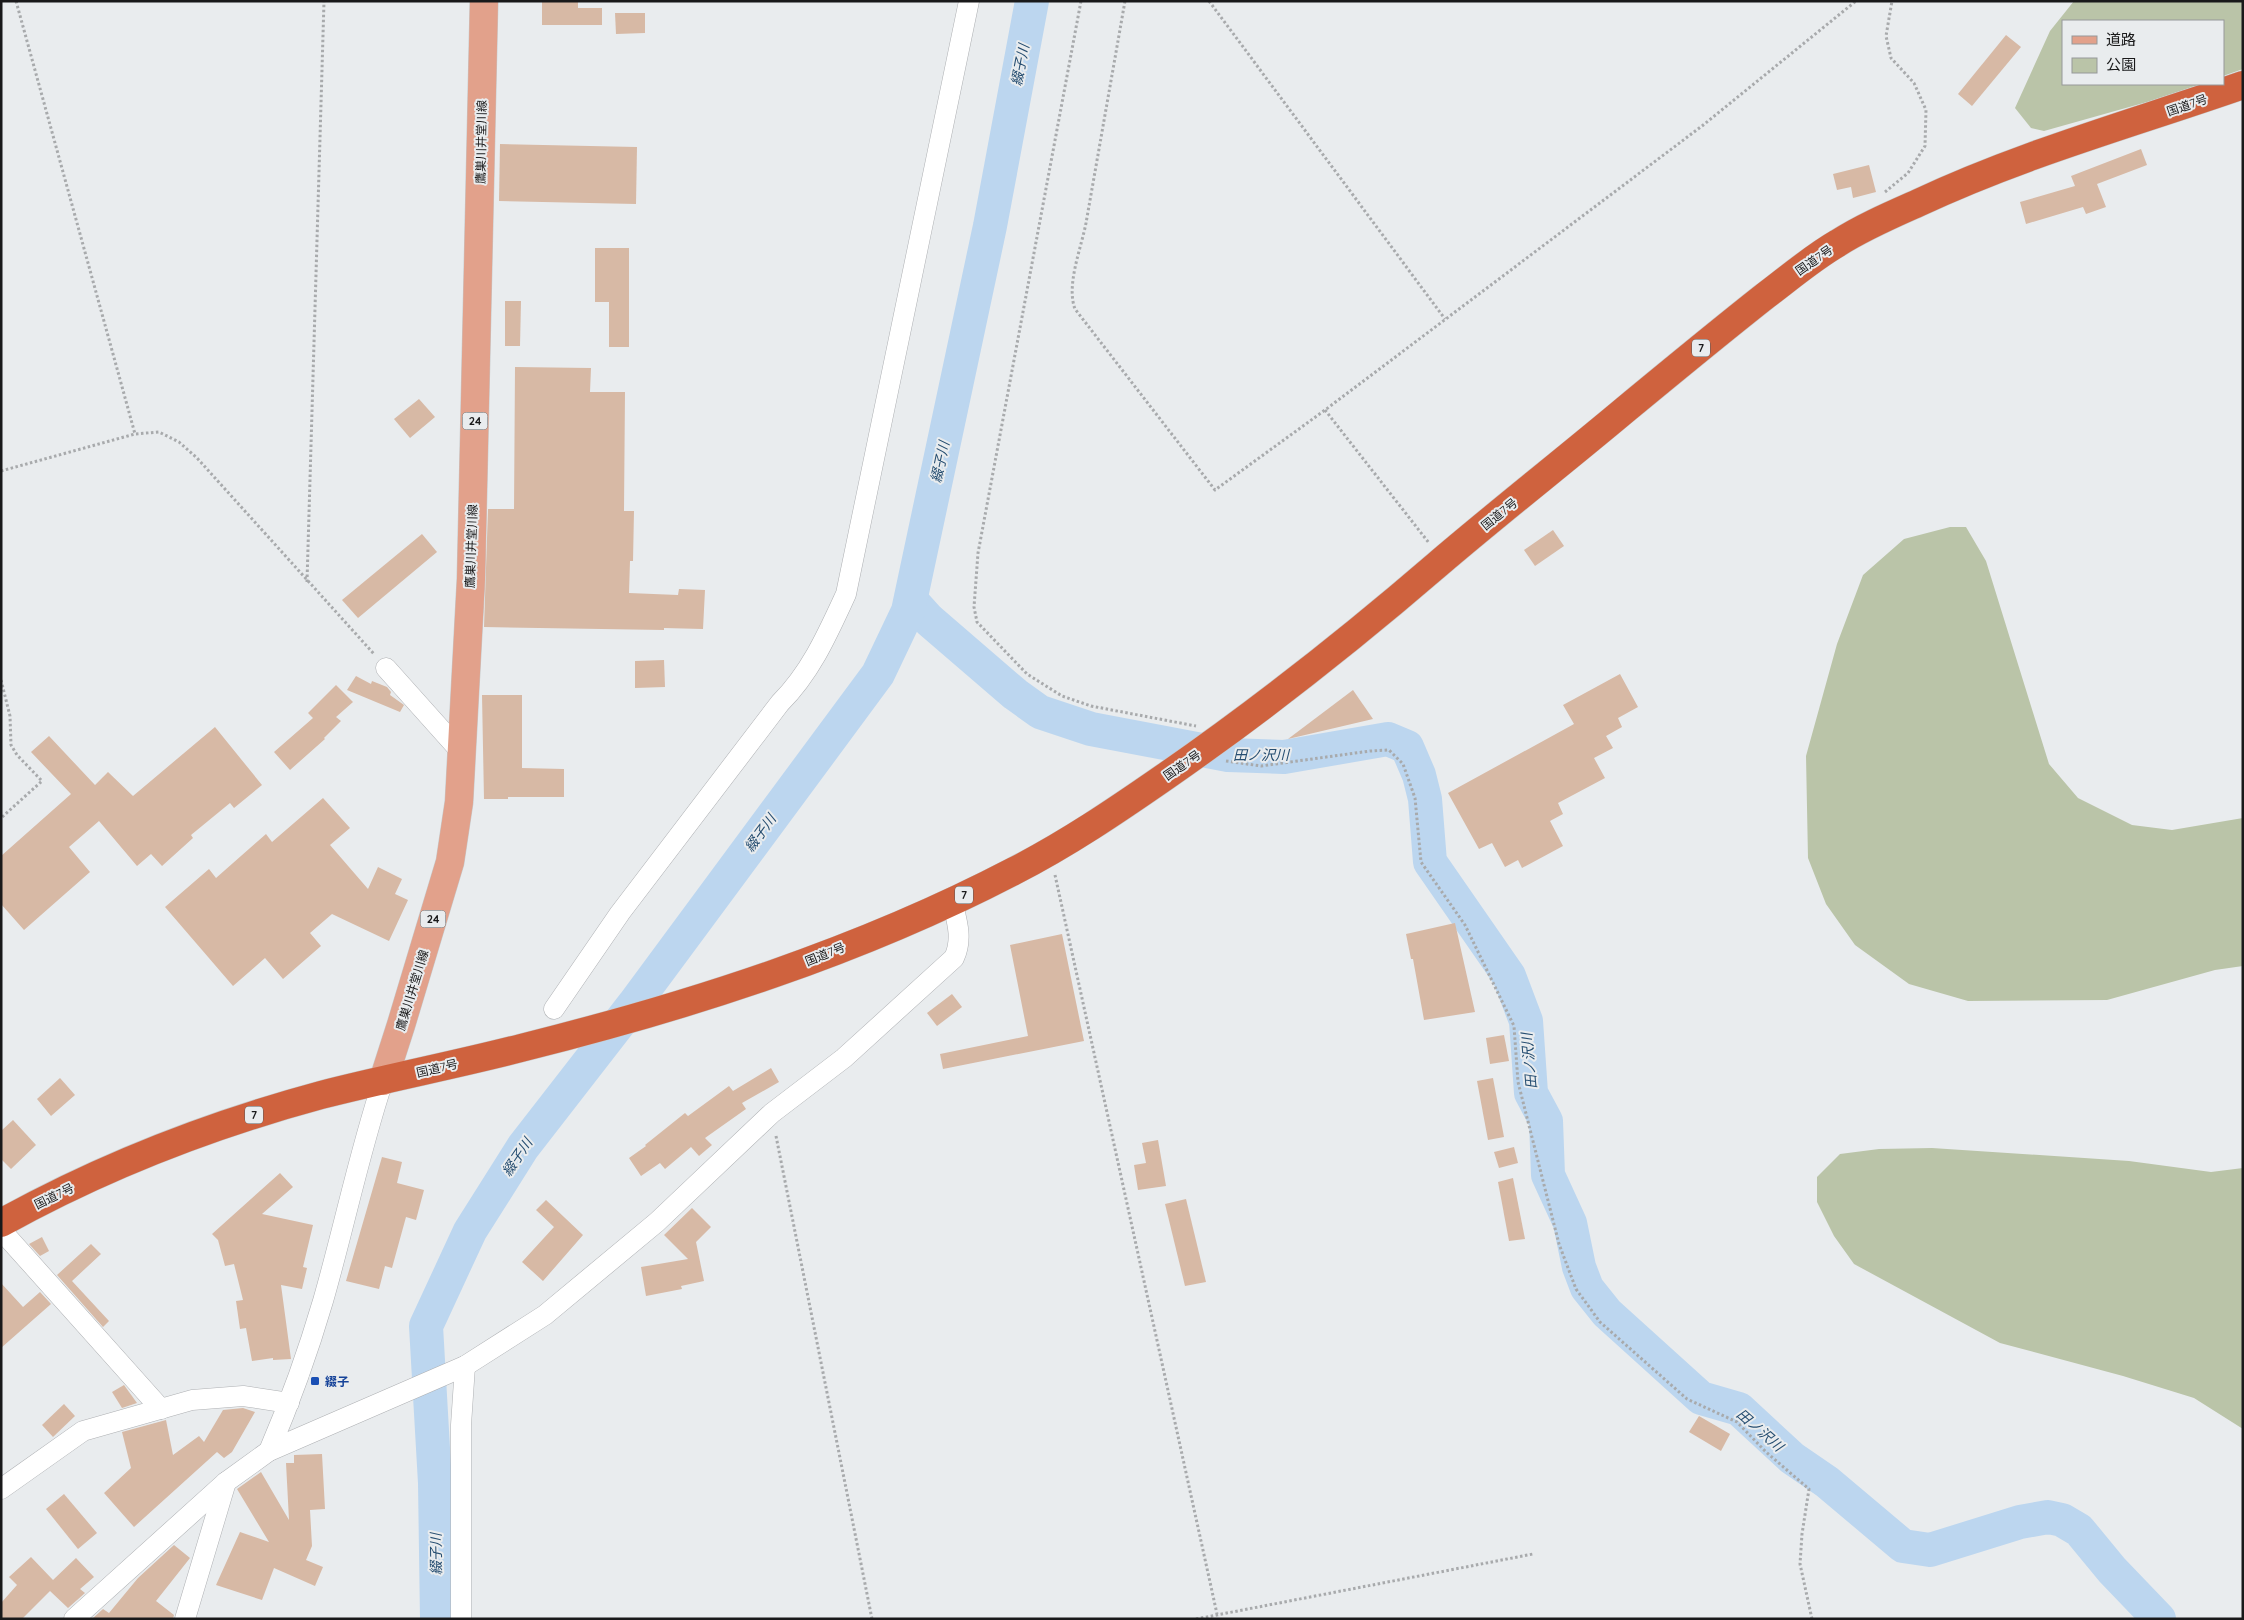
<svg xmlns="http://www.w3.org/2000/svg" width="2244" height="1620" font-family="Quicksand,'Noto Sans JP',sans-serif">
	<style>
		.green { fill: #bac4a8 }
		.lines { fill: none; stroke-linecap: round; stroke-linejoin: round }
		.river { stroke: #bcd6ef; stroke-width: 34 }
		.building { fill: #d7b9a5 }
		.street-casing { stroke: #aeb0b3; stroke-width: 21 }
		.primary-casing { stroke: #c8c8c8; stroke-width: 29 }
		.highway-casing { stroke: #c8c8c8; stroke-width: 29 }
		.path { stroke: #a8aaac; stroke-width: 3; stroke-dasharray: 2.5 2.5; stroke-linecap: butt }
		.street { stroke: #fff; stroke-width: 20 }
		.primary { stroke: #e2a18b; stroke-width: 28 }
		.highway { stroke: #cf623e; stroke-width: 28 }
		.transit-dot { fill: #1a4fb4; stroke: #e9ecee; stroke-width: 2 }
		.labels { text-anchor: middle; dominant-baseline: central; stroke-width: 4; stroke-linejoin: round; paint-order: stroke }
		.shield { fill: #e9ecee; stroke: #57585a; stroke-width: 1 }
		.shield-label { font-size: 11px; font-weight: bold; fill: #19191a }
		.street-label { font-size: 12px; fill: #19191a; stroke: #e9ecee }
		.transit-label { font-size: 12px; font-weight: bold; fill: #164399; stroke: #e9ecee; text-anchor: start }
		.water-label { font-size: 14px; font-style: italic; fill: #264e71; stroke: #e9ecee }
	</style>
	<rect width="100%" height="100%" fill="#e9ecee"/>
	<g class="green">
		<polygon points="2074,1 2243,1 2243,69 2223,76 2223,21 2063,21 2063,84 2201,84 2147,102 2044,131 2031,128 2015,108 2050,31"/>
		<polygon points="1950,527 1966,527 1986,561 2049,764 2078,798 2132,825 2172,830 2243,818 2243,966 2215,970 2107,1000 1968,1001 1909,984 1855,945 1826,904 1808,858 1806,756 1837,644 1863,575 1904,539"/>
		<polygon points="1932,1148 2129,1161 2211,1172 2243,1168 2243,1429 2194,1398 2123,1376 2000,1343 1854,1264 1834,1236 1817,1202 1817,1177 1840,1154 1879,1149"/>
	</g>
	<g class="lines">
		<g class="river">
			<polyline points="911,600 929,620 1015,694 1040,712 1091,729 1228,755 1284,757 1388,739 1407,747 1419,775 1425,799 1430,862 1509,976 1526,1021 1531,1093 1546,1121 1548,1175 1570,1223 1579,1267 1587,1288 1607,1313 1701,1398 1739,1409 1792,1458 1827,1482 1903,1546 1930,1550 2020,1522 2048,1517 2062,1520 2079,1530 2112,1570 2159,1619"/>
			<polyline points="437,1619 435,1483 426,1326 470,1231 523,1147 634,1004 878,674 908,611 990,226 1032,1"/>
		</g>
	</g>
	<g class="building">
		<polygon points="542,1 578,1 578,8 602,8 602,25 542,25"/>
		<polygon points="615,13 645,13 645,33 616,34"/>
		<polygon points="2006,35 2021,47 1972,106 1958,94"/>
		<polygon points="500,144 637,147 636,204 499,201"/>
		<polygon points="2141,149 2147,165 2097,184 2106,207 2086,214 2083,207 2026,224 2020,202 2075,186 2071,176"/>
		<polygon points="1869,165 1876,192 1853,198 1851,187 1837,190 1833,174"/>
		<polygon points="595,248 629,248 629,347 609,347 609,302 595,302"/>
		<polygon points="505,301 521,301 520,346 505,346"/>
		<polygon points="515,367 591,368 590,392 625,392 624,511 634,511 633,561 630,561 629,593 678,595 679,589 705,590 703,629 664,628 664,630 484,627 488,509 514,509"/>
		<polygon points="419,399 435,417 410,438 394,419"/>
		<polygon points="1553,530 1564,546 1535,566 1524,550"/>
		<polygon points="422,534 437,552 358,618 342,600"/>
		<polygon points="664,660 665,687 635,688 635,661"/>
		<polygon points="1620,674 1638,707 1618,718 1622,727 1606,736 1613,748 1594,758 1605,778 1558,803 1563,814 1550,821 1563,846 1522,868 1518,860 1505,867 1492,843 1479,849 1448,793 1574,724 1563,705"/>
		<polygon points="356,676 371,684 372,681 387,687 391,692 390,695 404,705 400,712 347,690"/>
		<polygon points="336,685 353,702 336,717 341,721 324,738 325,739 290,770 274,752 313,718 308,713"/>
		<polygon points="1353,690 1373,719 1288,739"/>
		<polygon points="482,695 522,695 522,768 564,769 564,797 508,797 508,799 484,799"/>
		<polygon points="215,727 262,785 234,808 230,803 191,835 193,838 162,866 151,854 137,866 99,821 69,847 90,872 24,930 1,904 1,856 71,794 31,752 49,736 95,785 108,772 133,796"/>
		<polygon points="323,798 350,828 330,845 368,889 378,867 402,879 395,894 408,900 389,941 332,914 310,933 321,946 283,979 265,958 233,986 165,907 209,869 216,878 266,834 272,842"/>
		<polygon points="1455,923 1475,1012 1424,1020 1413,959 1411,959 1406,934"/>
		<polygon points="1062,934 1084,1041 943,1069 940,1054 1028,1036 1010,945"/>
		<polygon points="952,994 962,1007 937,1026 927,1013"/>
		<polygon points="1504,1035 1509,1061 1490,1064 1486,1038"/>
		<polygon points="771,1068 779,1082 742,1103 746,1109 705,1138 712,1145 699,1156 691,1147 665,1169 660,1163 641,1176 629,1158 646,1146 645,1145 685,1113 688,1116 729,1086 733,1091"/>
		<polygon points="60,1078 75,1095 51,1116 37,1099"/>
		<polygon points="1493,1078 1504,1137 1488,1140 1477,1081"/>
		<polygon points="13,1120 36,1145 11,1169 1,1159 1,1131"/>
		<polygon points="1158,1140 1166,1186 1138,1190 1134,1165 1146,1163 1142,1143"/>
		<polygon points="1514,1147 1518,1163 1499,1168 1494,1152"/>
		<polygon points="382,1157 402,1162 397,1183 424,1190 416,1220 406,1217 392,1268 385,1266 379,1289 346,1281"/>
		<polygon points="280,1173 293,1187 262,1214 313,1225 303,1267 307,1268 302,1289 281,1285 291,1359 273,1360 273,1358 252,1361 246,1328 240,1329 236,1301 243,1300 234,1264 225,1266 218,1240 212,1234"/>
		<polygon points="1513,1178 1525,1239 1509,1241 1498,1182"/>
		<polygon points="1186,1199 1206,1282 1185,1286 1165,1204"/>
		<polygon points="546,1200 583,1235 543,1281 522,1262 554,1227 536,1210"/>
		<polygon points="692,1208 711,1227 696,1242 704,1281 681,1286 682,1289 646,1296 641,1267 688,1259 664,1235"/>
		<polygon points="42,1237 49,1251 40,1256 29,1244"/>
		<polygon points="91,1244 101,1254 72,1281 109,1321 103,1327 57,1275"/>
		<polygon points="1,1283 23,1307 40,1292 51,1304 1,1348"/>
		<polygon points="124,1385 137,1403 122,1408 112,1392"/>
		<polygon points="64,1404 75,1416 53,1437 42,1425"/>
		<polygon points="243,1408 255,1412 232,1452 224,1458 217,1452 134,1527 104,1493 131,1468 122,1432 166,1420 173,1455 199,1436 204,1442 223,1410"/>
		<polygon points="1699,1416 1730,1434 1721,1451 1689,1432"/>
		<polygon points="322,1454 325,1509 310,1510 312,1546 306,1560 323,1567 315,1586 274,1568 262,1600 216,1585 240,1532 269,1542 237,1489 261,1472 289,1520 286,1463 294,1463 294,1455"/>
		<polygon points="64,1494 97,1533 78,1549 46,1509"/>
		<polygon points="174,1545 190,1558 156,1601 174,1615 173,1619 92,1619 103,1609 109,1613 138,1578"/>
		<polygon points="31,1557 53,1580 76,1558 94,1577 80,1589 85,1593 68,1608 50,1591 22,1619 1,1619 1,1603 17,1585 9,1577"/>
	</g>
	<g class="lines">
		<g class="street-casing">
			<g id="street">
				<polyline points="386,668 462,753"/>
				<path d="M554 1009 620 913 780 703C811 672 828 633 846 594L969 1"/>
				<polyline points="1,1230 161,1409"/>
				<path d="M269 1451C290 1402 308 1352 323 1301 344 1228 359 1153 383 1081"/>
				<polyline points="1,1489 83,1431 192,1400 243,1396 289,1403"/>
				<path d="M74 1619 226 1482 269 1451 465 1366 545 1315 657 1222 772 1113 844 1058 954 958C963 939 957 921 952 901"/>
				<polyline points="185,1619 226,1482"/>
				<polyline points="461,1619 461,1425 465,1366"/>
			</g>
		</g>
		<g class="primary-casing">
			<polyline id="primary" points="383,1081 401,1025 450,862 459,802 471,579 484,1"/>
		</g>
		<g class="highway-casing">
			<path id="highway" d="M1 1223C102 1167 210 1125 321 1095 387 1078 455 1065 521 1048 689 1006 859 952 1014 871 1067 844 1117 810 1166 776 1261 710 1351 639 1438 564 1500 511 1564 461 1626 409 1672 371 1718 333 1765 296 1789 278 1812 258 1838 243 1863 227 1891 215 1918 203 2022 154 2134 123 2243 85"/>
		</g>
		<g class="path">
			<polyline points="16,1 135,434"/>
			<polyline points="1081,1 978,553 974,607 977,622 1027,674 1062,696 1091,706 1196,726"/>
			<path d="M1125 1C1112 75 1099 149 1086 223 1081 249 1066 285 1075 309L1215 490 1325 410 1702 126 1856 1"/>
			<polyline points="1209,1 1445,319"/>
			<polyline points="1885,192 1908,173 1925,146 1926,110 1914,83 1891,58 1886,36 1892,1"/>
			<polyline points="1325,410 1429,543"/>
			<polyline points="1,471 135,434 159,432 179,442 197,458 374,654"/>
			<polyline points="307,582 324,1"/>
			<polyline points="1,680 10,716 11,745 17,755 42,781 1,818"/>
			<polyline points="1226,761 1261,766 1370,751 1389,750 1403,764 1415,798 1421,862 1465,925 1514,1026 1518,1082 1559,1244 1576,1289 1600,1322 1687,1399 1737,1422 1766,1452 1809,1489 1802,1534 1800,1564 1812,1619"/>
			<polyline points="1055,875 1217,1614"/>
			<polyline points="776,1136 872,1619"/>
			<polyline points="1196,1619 1533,1554"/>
		</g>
		<use href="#street" class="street"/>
		<use href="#primary" class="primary"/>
		<use href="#highway" class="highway"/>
	</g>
	<rect class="transit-dot" x="310" y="1376" width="10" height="10" rx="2.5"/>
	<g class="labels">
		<g class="shield">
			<rect x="1692" y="339.5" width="18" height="17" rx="4"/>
			<rect x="462.5" y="412.5" width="25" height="17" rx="4"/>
			<rect x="955" y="886.5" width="18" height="17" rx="4"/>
			<rect x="420.5" y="910.5" width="25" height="17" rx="4"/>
			<rect x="245" y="1106.5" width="18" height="17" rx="4"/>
		</g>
		<g class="shield-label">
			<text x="1701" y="348">7</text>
			<text x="475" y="421">24</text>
			<text x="964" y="895">7</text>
			<text x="433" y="919">24</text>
			<text x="254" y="1115">7</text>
		</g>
		<g class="street-label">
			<text transform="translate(2187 105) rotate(-19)">国道7号</text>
			<text transform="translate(481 142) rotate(-89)">鷹巣川井堂川線</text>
			<text transform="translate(1814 260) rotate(-35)">国道7号</text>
			<text transform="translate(1499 514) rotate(-39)">国道7号</text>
			<text transform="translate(471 546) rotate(-88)">鷹巣川井堂川線</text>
			<text transform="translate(1182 765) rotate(-35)">国道7号</text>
			<text transform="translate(825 954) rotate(-22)">国道7号</text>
			<text transform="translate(412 990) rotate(-73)">鷹巣川井堂川線</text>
			<text transform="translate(437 1068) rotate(-13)">国道7号</text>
			<text transform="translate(54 1196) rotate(-26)">国道7号</text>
		</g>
		<g class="transit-label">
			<text x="325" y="1381">綴子</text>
		</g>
		<g class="water-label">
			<text transform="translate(1020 65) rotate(-79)">綴子川</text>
			<text transform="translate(940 462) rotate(-78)">綴子川</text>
			<text x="1261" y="755">田ノ沢川</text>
			<text transform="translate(760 833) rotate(-54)">綴子川</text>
			<text transform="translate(1529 1061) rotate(-95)">田ノ沢川</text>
			<text transform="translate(517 1157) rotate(-56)">綴子川</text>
			<text transform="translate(1760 1430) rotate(41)">田ノ沢川</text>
			<text transform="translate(436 1554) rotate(-91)">綴子川</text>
		</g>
	</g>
	<rect width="2244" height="1620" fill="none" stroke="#19191a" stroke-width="5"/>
	<rect x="2062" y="20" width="162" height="65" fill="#e9ecee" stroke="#969899"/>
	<rect x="2072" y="36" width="25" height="8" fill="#e2a18b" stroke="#969899"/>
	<text x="2106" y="45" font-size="15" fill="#19191a">道路</text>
	<rect x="2072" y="58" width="25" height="15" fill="#bac4a8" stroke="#969899"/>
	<text x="2106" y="70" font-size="15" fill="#19191a">公園</text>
</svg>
